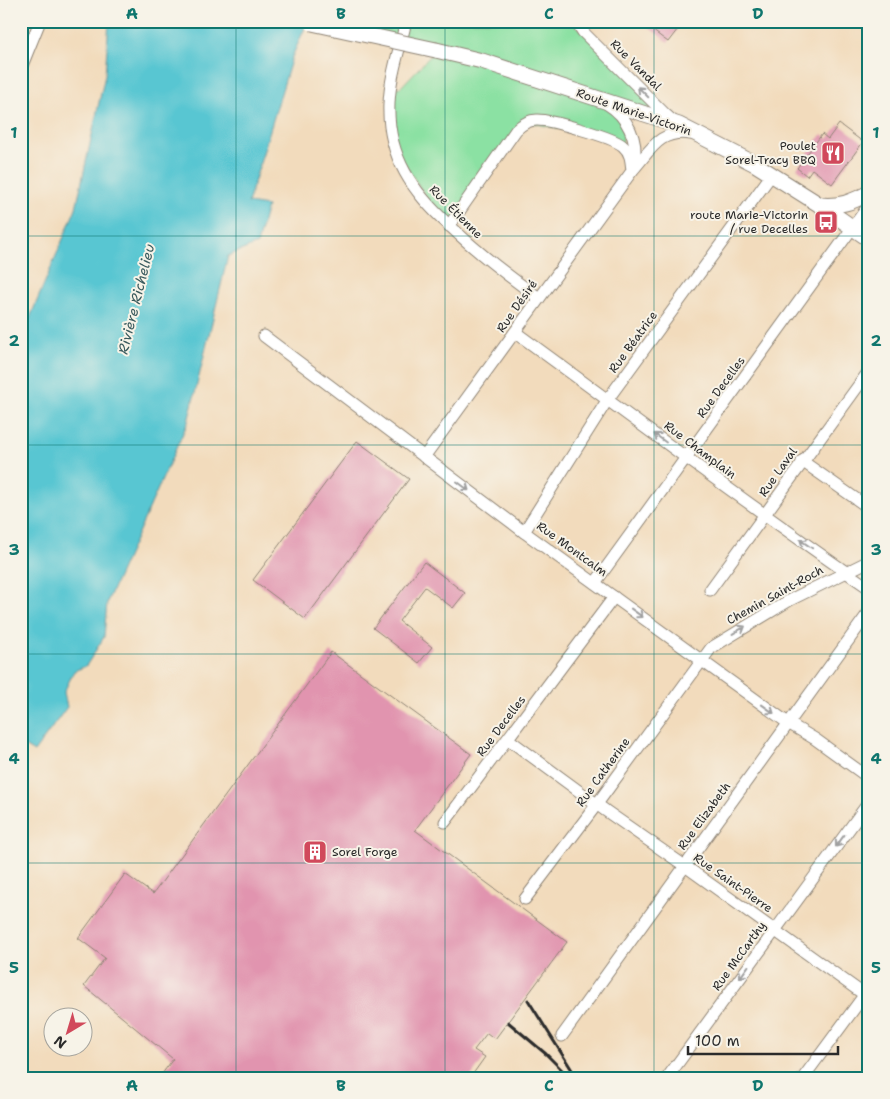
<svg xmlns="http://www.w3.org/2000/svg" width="890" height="1099" font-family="'Shantell Sans',sans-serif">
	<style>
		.green { fill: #8be1a3; stroke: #5b8667 }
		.water { fill: #59c6d2; stroke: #42787e }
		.building { fill: #e194af }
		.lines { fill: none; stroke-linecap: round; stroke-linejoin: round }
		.minor-casing { stroke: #8e8374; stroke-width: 13 }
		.major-casing { stroke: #8e8374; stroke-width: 17 }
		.minor { stroke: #fff; stroke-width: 11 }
		.major { stroke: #fff; stroke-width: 15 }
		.rail { stroke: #2b2b2b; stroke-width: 3 }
		.major-bridge-casing { stroke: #8e8374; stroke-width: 17; stroke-linecap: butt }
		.major-bridge { stroke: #fff; stroke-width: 15 }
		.oneway { stroke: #a0a0a0 }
		.grid { fill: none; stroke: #0f766e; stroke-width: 1; stroke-opacity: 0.55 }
		.labels { text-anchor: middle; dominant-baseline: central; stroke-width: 4; stroke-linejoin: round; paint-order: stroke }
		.street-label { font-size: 12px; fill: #2b2b2b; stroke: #f7f3e8 }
		.poi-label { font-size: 12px; fill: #2b2b2b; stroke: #f7f3e8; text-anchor: end }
		.water-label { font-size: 14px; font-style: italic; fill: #395a5d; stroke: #f7f3e8 }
		.neatline { fill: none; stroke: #0f766e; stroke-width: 2 }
		.grid-label { font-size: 16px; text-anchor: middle; font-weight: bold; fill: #0f766e }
	</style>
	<rect width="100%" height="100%" fill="#f7f3e8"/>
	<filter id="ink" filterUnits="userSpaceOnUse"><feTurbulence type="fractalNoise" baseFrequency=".02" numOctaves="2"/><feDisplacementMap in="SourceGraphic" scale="10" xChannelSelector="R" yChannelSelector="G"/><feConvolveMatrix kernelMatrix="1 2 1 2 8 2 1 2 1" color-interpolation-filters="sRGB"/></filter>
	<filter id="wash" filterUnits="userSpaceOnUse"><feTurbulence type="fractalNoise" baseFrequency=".0096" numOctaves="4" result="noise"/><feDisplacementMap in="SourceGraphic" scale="20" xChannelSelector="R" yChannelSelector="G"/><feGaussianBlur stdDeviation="1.12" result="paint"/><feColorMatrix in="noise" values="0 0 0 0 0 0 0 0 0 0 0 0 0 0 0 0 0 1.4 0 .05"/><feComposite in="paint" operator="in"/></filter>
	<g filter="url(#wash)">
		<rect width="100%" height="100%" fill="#f2dbbc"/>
		<path class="green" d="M329 21H572L664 113 598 99C613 114 627 121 622 145L610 139 527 122 449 226 439 217 395 149 391 89 401 87 435 51Z"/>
		<polygon class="water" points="109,21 308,21 292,57 248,203 267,206 257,244 228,256 188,422 107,602 104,637 86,666 74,671 64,692 67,707 34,752 21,744 21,339 76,208 105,75"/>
		<g id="blocks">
			<g class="building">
				<polygon points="640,21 684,21 668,42"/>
				<polygon points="839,124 863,142 832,184 812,169 807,176 797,168 822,134 828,139"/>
				<polygon points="357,441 409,479 305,619 253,580"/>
				<polygon points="424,562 465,593 453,608 425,587 399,621 432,647 419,663 373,628"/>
				<polygon points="331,652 471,754 415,830 567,942 495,1039 487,1033 474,1050 485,1057 470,1078 159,1078 173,1059 84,986 105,958 78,938 125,874 153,894"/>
			</g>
		</g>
	</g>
	<g filter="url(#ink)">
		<use href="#blocks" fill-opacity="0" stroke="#8e8374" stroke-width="1"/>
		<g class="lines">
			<g class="minor-casing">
				<g id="minor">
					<path d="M406 21C400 48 390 76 389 104 387 156 413 193 450 226 478 253 508 276 539 298"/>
					<polyline points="576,21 583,32 664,113 673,121"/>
					<polyline points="866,21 869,23"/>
					<polyline points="21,68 40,21"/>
					<path d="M607 104C627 116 639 140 634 163"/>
					<path d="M449 226 516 130C522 124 528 120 537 120 551 120 613 137 623 146 631 153 631 161 632 171"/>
					<path d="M515 332C633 418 749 506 869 588"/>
					<polyline points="264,336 524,532 788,723 815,739 869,778"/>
					<path d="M424 457 632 171C651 150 659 129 691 134"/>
					<polyline points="802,461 869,508"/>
					<polyline points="524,532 608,399 772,174"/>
					<polyline points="595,583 869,205"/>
					<polyline points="710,590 869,371"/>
					<polyline points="508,739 606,811 685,866 869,998"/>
					<polyline points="445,822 614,597"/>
					<polyline points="525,899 597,804 711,648 790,600 869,561"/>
					<polyline points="562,1036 869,612"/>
					<polyline points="667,1078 869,802"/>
					<polyline points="803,1078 868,990"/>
				</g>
			</g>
			<g class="major-casing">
				<g id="major">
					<polyline points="436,50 482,61 679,125 755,164 820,205 869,239"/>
					<path d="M820 205C839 207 852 202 869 193"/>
				</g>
			</g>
			<use href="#minor" class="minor"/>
			<use href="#major" class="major"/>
			<g class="rail">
				<polyline points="528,1000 577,1078"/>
				<polyline points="508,1022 546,1054 570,1078"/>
			</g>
			<g class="major-bridge-casing">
				<polyline id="major-bridge" points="312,23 436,50"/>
			</g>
			<use href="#major-bridge" class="major-bridge"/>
		</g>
		<defs><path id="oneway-shaft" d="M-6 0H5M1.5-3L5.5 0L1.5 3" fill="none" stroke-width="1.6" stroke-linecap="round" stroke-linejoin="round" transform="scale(1.25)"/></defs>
		<g class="oneway">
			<use href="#oneway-shaft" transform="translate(643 92) rotate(-135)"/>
			<use href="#oneway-shaft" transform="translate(660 438) rotate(-143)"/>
			<use href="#oneway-shaft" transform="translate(463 486) rotate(37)"/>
			<use href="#oneway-shaft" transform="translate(806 544) rotate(-145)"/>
			<use href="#oneway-shaft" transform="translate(637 613) rotate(36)"/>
			<use href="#oneway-shaft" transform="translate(739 630) rotate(-31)"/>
			<use href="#oneway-shaft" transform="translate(768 709) rotate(36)"/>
			<use href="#oneway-shaft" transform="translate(840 841) rotate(126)"/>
			<use href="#oneway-shaft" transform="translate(744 972) rotate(126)"/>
		</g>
	</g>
	<path class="grid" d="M236 21V1078M445 21V1078M654 21V1078M21 236H869M21 445H869M21 654H869M21 863H869"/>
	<defs>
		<g id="restaurant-square" transform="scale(1.25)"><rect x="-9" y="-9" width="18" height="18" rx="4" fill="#d1495b" stroke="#f7f3e8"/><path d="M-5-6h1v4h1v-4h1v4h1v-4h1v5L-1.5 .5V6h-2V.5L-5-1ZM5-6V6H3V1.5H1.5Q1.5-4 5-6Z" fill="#fff"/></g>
		<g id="bus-square" transform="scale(1.25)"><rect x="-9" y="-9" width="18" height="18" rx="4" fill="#d1495b" stroke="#f7f3e8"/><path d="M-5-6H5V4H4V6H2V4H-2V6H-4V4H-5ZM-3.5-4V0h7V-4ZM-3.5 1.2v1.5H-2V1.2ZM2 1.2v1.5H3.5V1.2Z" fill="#fff"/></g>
		<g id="building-square" transform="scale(1.25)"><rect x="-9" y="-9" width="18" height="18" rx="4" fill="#d1495b" stroke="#f7f3e8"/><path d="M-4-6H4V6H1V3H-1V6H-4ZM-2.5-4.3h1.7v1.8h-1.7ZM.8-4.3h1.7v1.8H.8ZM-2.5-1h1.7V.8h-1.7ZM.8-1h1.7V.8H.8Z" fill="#fff"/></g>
	</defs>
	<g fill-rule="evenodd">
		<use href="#restaurant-square" x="833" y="153"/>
		<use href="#bus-square" x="826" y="222"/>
		<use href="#building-square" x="315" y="852"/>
	</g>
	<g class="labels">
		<g class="street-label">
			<text transform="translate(636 65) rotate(45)">Rue Vandal</text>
			<text transform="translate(634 112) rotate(19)">Route Marie-Victorin</text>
			<text transform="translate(456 212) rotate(45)">Rue Étienne</text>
			<text transform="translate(517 306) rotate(-55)">Rue Désiré</text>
			<text transform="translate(633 342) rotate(-54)">Rue Béatrice</text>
			<text transform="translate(721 387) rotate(-54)">Rue Decelles</text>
			<text transform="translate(700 450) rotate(37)">Rue Champlain</text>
			<text transform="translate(778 472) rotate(-55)">Rue Laval</text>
			<text transform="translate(572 549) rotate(36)">Rue Montcalm</text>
			<text transform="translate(775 595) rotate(-29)">Chemin Saint-Roch</text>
			<text transform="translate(501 726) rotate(-53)">Rue Decelles</text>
			<text transform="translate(603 772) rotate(-54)">Rue Catherine</text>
			<text transform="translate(704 816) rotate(-54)">Rue Elizabeth</text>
			<text transform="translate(733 883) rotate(35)">Rue Saint-Pierre</text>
			<text transform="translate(739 956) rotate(-54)">Rue McCarthy</text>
		</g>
		<g class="poi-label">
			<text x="816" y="146">Poulet<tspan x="816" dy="14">Sorel-Tracy BBQ</tspan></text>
			<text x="808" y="215">route Marie-Victorin<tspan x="808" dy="14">/ rue Decelles</tspan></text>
			<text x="332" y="852" text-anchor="start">Sorel Forge</text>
		</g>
		<g class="water-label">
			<text transform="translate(136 299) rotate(-76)">Rivière Richelieu</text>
		</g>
	</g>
	<rect width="890" height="1099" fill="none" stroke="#f7f3e8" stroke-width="55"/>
	<g transform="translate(68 1032) rotate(218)"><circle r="24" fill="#f7f3e8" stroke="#a5a39c"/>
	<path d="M0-4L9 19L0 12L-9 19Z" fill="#d1495b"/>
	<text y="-8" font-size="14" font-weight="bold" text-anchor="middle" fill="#2b2b2b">N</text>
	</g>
	<path d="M688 1046v8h150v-8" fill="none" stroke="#2b2b2b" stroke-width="2.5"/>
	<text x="695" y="1046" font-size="15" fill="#2b2b2b" stroke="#f7f3e8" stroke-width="4" paint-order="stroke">100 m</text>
	<rect x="28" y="28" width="834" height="1044" class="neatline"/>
	<g class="grid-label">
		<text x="132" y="19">A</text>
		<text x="341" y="19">B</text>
		<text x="549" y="19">C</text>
		<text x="758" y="19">D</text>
		<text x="14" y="138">1</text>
		<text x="876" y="138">1</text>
		<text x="14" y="346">2</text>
		<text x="876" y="346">2</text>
		<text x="14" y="555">3</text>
		<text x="876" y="555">3</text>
		<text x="14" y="764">4</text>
		<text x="876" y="764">4</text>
		<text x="14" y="973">5</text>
		<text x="876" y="973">5</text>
		<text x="132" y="1091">A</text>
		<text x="341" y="1091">B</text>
		<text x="549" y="1091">C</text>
		<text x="758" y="1091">D</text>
	</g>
</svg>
